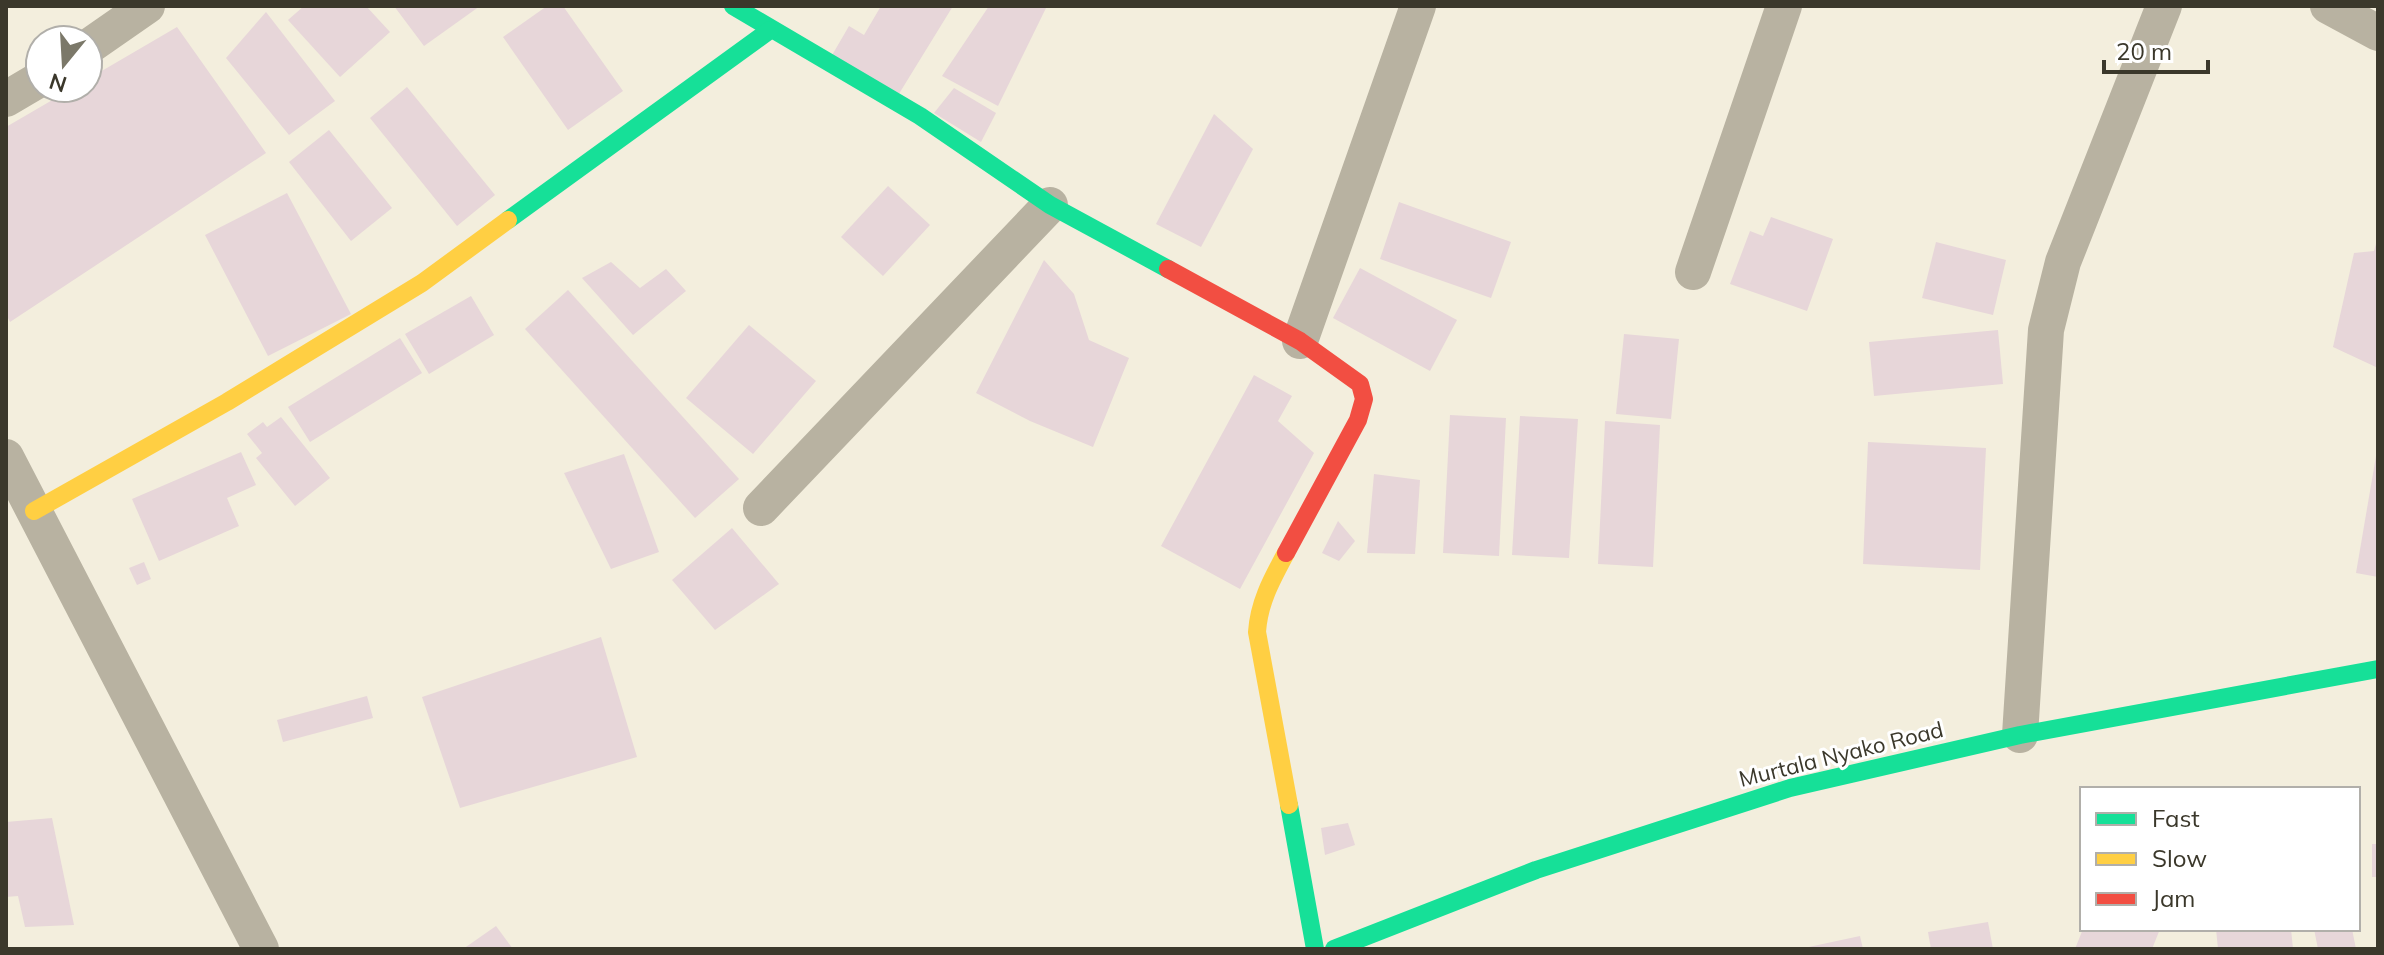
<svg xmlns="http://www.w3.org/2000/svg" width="2384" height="955" font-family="Mulish,sans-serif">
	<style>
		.building { fill: #e7d6d9 }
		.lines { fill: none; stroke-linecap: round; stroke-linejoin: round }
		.street { stroke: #b8b2a1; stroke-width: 36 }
		.fast { stroke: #16e098; stroke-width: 18 }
		.slow { stroke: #ffcf43; stroke-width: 18 }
		.jam { stroke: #f24e42; stroke-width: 18 }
		.labels { text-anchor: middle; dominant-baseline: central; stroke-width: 6; stroke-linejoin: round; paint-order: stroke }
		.street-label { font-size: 22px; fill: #3b382b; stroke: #fff }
	</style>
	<rect width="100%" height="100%" fill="#f3eedd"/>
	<g class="building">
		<polygon points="304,6 366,6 390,32 340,77 288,20"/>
		<polygon points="394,6 480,6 424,46"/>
		<polygon points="547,6 563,6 623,91 568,130 503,37"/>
		<polygon points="881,6 953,6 897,97 831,57 849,26 864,35"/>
		<polygon points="989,6 1047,6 998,106 942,76"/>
		<polygon points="266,12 335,101 289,135 226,58"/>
		<polygon points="177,27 266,153 10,322 6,314 6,127 73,88 88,88 88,79"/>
		<polygon points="407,87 495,195 457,226 370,118"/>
		<polygon points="954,88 996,113 981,142 934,113"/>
		<polygon points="1214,114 1253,149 1201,247 1156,224"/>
		<polygon points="329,130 392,208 351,241 289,162"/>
		<polygon points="888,186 930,225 883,276 841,237"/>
		<polygon points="287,193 351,314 268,356 205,235"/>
		<polygon points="1399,202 1511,242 1491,298 1380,259"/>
		<polygon points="1771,217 1833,239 1807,311 1730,284 1750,231 1763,236"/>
		<polygon points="2377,240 2378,240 2378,368 2333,347 2354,253 2374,251"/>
		<polygon points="1936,242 2006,260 1993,315 1922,298"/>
		<polygon points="1044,260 1074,294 1089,340 1129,358 1093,447 1030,421 976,393"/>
		<polygon points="611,262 640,288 666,269 686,291 633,335 582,278"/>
		<polygon points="1360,268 1457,320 1430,371 1333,318"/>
		<polygon points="568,290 739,479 695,518 525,329"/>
		<polygon points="471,296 494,335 429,374 405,334"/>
		<polygon points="749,325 816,381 753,454 686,398"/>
		<polygon points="1998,330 2003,384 1874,396 1869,342"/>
		<polygon points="1624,334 1679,339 1671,419 1616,414"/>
		<polygon points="400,338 422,373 310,442 288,407"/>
		<polygon points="1254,375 1292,396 1278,421 1314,453 1240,589 1161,546"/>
		<polygon points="1450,415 1506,418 1499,556 1443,553"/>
		<polygon points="1520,416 1578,419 1569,558 1512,555"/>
		<polygon points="281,417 330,478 295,506 256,458 262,453 247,434 263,422 267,427"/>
		<polygon points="1605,421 1660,425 1653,567 1598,564"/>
		<polygon points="1868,442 1986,448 1980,570 1863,564"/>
		<polygon points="241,452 256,485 227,498 239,526 159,561 132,499"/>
		<polygon points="624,454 659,552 611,569 564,473"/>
		<polygon points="2376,456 2378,456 2378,577 2356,573"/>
		<polygon points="1374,474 1420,480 1415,554 1367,553"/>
		<polygon points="1338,521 1355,541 1339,561 1322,553"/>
		<polygon points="732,528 779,584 715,630 672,580"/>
		<polygon points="144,562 151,579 137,585 129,568"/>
		<polygon points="601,637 637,757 460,808 422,697"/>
		<polygon points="367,696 373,718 283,742 277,720"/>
		<polygon points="52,818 74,925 25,927 18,896 6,897 6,822"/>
		<polygon points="1348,823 1355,845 1325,855 1321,828"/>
		<rect x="2372" y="844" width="6" height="33"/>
		<polygon points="1988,922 1993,949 1931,949 1928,932"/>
		<polygon points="496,926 513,949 463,949"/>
		<polygon points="2083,929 2160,929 2152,949 2075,949"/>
		<polygon points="2216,929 2291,929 2293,949 2218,949"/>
		<polygon points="2314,929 2352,929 2356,949 2318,949"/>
		<polygon points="1860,936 1863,949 1804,949 1804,948"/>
	</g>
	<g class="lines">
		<g class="street">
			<polyline points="2328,6 2378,33"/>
			<polyline points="88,47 147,6"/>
			<polyline points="6,99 40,79"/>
			<polyline points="1693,272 1784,6"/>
			<polyline points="1300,341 1418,6"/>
			<polyline points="6,457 261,949"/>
			<polyline points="761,508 1050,205"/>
			<polyline points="2020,735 2046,330 2063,262 2164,6"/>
		</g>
		<g class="fast">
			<polyline points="733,6 920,116 1050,205 1168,269"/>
			<polyline points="508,220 770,30"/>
			<polyline points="1289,805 1315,949"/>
			<polyline points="1334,949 1536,870 1790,788 2020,735 2378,669"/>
		</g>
		<g class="slow">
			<polyline points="34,511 227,402 422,283 508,220"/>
			<path d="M1286 553C1272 579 1259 602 1257 632L1289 805"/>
		</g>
		<polyline class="jam" points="1168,269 1300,341 1360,384 1364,399 1358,420 1286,553"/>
	</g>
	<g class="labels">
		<g class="street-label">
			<text transform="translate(1841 754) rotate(-14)">Murtala Nyako Road</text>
		</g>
	</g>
	<rect width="2384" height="955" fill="none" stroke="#3b382b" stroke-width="16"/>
	<rect x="2080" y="787" width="280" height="144" fill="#ffffff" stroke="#b1afaa" stroke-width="2"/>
	<rect x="2096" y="813" width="40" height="12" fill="#16e098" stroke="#b1afaa" stroke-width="2"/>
	<text x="2152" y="827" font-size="24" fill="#3b382b">Fast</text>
	<rect x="2096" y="853" width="40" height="12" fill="#ffcf43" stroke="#b1afaa" stroke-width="2"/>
	<text x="2152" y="867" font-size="24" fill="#3b382b">Slow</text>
	<rect x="2096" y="893" width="40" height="12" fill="#f24e42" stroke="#b1afaa" stroke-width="2"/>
	<text x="2152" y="907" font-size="24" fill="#3b382b">Jam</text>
	<g transform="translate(64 64) rotate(198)"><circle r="38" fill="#ffffff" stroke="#b1afaa" stroke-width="2"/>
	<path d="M0-6L14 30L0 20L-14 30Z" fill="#7b7869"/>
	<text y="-12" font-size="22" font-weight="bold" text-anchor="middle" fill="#3b382b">N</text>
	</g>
	<path d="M2104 60v12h104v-12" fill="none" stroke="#3b382b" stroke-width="4"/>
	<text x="2116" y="60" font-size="24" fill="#3b382b" stroke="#ffffff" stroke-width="6" paint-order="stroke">20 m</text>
</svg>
